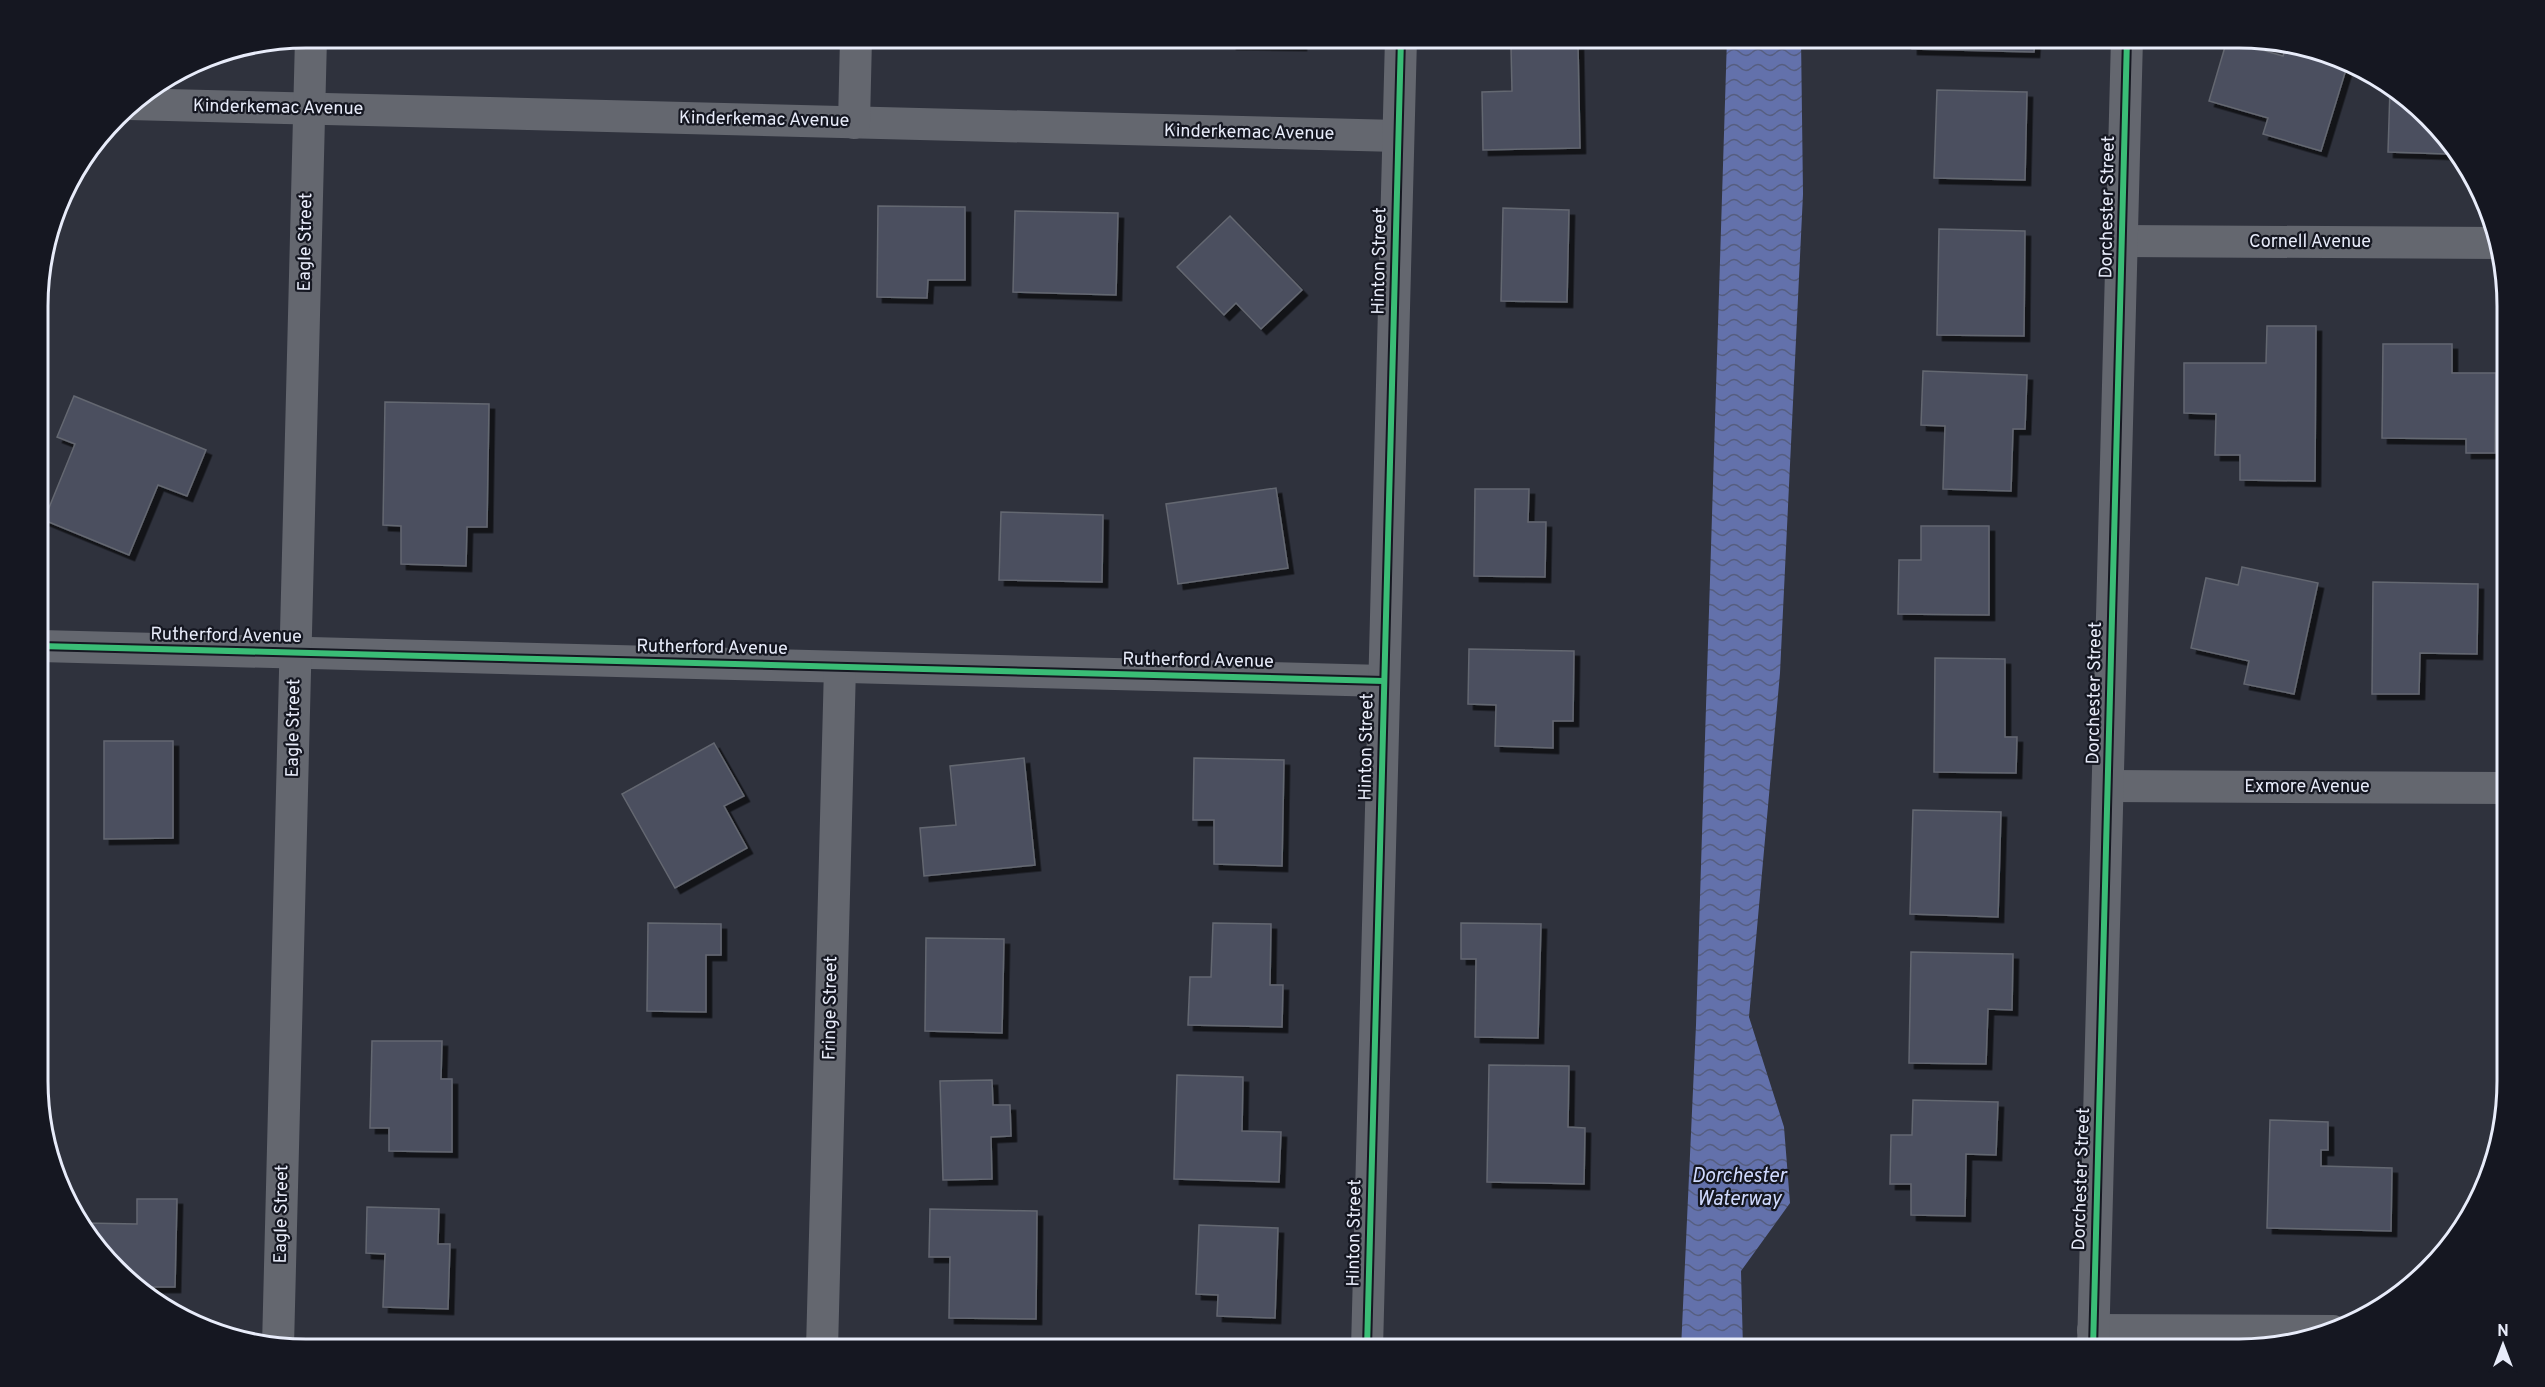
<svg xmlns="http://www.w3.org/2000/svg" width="2545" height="1387" font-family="Overpass,sans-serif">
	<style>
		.water { fill: url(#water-waves) }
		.building { fill: #4b4f5f; stroke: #646771; stroke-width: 1.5; filter: url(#shadow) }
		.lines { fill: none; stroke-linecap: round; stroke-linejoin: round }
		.minor { stroke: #64676f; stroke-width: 32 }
		.cycleway-casing { stroke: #151721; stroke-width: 10 }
		.cycleway { stroke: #3abd76; stroke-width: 6 }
		.labels { text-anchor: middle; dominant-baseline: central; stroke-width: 4.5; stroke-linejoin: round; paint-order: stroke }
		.street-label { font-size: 18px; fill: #e8ecfa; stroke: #151721 }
		.water-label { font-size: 20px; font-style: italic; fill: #d0dafe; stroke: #151721 }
		.rim { fill: none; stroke: #e8ecfa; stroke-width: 3 }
	</style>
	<defs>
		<pattern id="water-waves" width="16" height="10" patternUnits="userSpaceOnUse" patternTransform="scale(1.5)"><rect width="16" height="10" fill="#6371ab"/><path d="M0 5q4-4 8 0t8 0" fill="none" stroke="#565e80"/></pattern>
		<filter id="shadow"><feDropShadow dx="5.5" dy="5.5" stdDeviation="0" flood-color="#0009"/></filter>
	</defs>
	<rect width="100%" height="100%" fill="#2f323d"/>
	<polygon class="water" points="1727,38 1801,38 1803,194 1780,673 1749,1017 1784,1127 1790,1203 1741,1271 1743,1349 1681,1349 1696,1025"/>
	<g class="building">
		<polygon points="1231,38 1301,38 1301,45 1231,44"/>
		<polygon points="1912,38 2035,38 2034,52 1912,49"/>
		<polygon points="2227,40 2283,56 2287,44 2308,47 2348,63 2321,151 2263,134 2268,118 2209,101"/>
		<polygon points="1578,45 1580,148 1483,150 1482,92 1512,91 1511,47"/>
		<polygon points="2390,89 2447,143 2447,154 2388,152"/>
		<polygon points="1937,90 2027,92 2025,180 1934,178"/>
		<polygon points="878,206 965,207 965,280 928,280 927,298 877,297"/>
		<polygon points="1503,208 1569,210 1567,302 1501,301"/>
		<polygon points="1015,211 1118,213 1116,295 1013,292"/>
		<polygon points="1230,216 1302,290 1261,329 1236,303 1224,315 1177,267"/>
		<polygon points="1939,229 2025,231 2024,336 1937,335"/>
		<polygon points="2267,326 2316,326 2315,481 2240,480 2240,455 2215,455 2216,414 2184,413 2184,363 2266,363"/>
		<polygon points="2383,344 2452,344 2452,373 2496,373 2495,453 2466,453 2466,439 2382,438"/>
		<polygon points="1923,371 2027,375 2025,429 2013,429 2011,491 1943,489 1945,426 1921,425"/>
		<polygon points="74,396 206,450 187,496 158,485 129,555 44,520 75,444 57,437"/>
		<polygon points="385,402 489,404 487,527 467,527 466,566 401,564 401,526 383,525"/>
		<polygon points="1276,488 1288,568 1178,584 1166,504"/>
		<polygon points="1475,489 1529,489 1528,522 1546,522 1545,577 1474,576"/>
		<polygon points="1001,512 1103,515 1102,582 999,580"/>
		<polygon points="1921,526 1989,526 1989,615 1898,614 1899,560 1921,560"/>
		<polygon points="2242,567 2318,583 2294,694 2244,684 2249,661 2191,648 2206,578 2238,585"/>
		<polygon points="2373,582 2478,584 2477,654 2420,653 2419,694 2372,694"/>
		<polygon points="1469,649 1574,651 1573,721 1553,721 1553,748 1495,746 1496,705 1468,704"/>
		<polygon points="1935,658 2005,659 2005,737 2017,737 2016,773 1934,772"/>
		<polygon points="104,741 173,741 173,838 104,839"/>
		<polygon points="714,743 744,796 724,806 747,848 675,888 622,794"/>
		<polygon points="1024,758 1035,865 924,876 920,828 956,825 950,766"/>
		<polygon points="1194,758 1284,760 1282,866 1214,864 1214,820 1193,820"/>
		<polygon points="1913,810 2001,812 1998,917 1910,914"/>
		<polygon points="648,923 721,924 721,955 706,955 706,1012 647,1011"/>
		<polygon points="1213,923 1271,924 1270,985 1283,985 1282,1027 1188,1025 1190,977 1211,977"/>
		<polygon points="1461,923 1541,924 1538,1038 1475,1037 1476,959 1461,959"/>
		<polygon points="926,938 1004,939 1002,1033 925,1031"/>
		<polygon points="1911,952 2013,954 2012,1010 1988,1009 1986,1064 1909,1063"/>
		<polygon points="372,1041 442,1041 441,1079 452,1079 452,1152 389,1151 389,1128 370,1128"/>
		<polygon points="1489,1065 1569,1066 1568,1127 1585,1128 1584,1184 1487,1182"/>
		<polygon points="1177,1075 1243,1077 1242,1131 1281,1132 1279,1182 1174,1179"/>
		<polygon points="992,1080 993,1105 1010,1105 1011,1136 991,1137 992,1179 943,1180 940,1081"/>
		<polygon points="1913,1100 1998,1102 1996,1155 1966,1154 1965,1216 1911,1215 1911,1184 1890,1184 1891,1135 1912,1135"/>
		<polygon points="2270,1120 2328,1122 2328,1150 2321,1150 2321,1166 2392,1168 2391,1231 2267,1228"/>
		<polygon points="137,1199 177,1199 175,1287 144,1287 84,1232 85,1223 137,1224"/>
		<polygon points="367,1207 439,1209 438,1244 450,1244 448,1309 383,1307 385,1254 366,1253"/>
		<polygon points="930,1209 1037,1211 1036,1319 949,1318 950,1257 929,1257"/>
		<polygon points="1199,1225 1278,1228 1275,1318 1217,1316 1218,1295 1196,1294"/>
	</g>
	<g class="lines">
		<g class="minor">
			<polyline points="129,104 1398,136"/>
			<polyline points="854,123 856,38"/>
			<polyline points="2122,241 2498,243"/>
			<polyline points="40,646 1384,681"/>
			<polyline points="2108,786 2507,788"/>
			<polyline points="2093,1330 2333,1331"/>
			<polyline points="278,1346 311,38"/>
			<polyline points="822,1349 840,667"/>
			<polyline points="1367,1349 1401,38"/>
			<polyline points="2093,1349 2127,38"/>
		</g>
		<g class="cycleway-casing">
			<g id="cycleway">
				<polyline points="40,646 1384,681"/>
				<polyline points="1367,1349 1401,38"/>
				<polyline points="2093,1349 2127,38"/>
			</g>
		</g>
		<use href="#cycleway" class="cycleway"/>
	</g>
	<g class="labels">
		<g class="street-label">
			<text transform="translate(278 108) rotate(1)">Kinderkemac Avenue</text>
			<text transform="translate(764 120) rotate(1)">Kinderkemac Avenue</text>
			<text transform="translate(1249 133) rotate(1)">Kinderkemac Avenue</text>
			<text transform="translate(2108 207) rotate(-89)">Dorchester Street</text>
			<text transform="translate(306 242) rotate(-89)">Eagle Street</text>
			<text x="2310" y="242">Cornell Avenue</text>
			<text transform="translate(1380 261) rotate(-89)">Hinton Street</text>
			<text transform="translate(226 636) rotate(1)">Rutherford Avenue</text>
			<text transform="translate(712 648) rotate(1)">Rutherford Avenue</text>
			<text transform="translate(1198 661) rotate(1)">Rutherford Avenue</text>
			<text transform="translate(2095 693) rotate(-89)">Dorchester Street</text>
			<text transform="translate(294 728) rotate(-89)">Eagle Street</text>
			<text transform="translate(1367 747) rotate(-89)">Hinton Street</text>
			<text x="2307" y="787">Exmore Avenue</text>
			<text transform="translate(831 1008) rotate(-89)">Fringe Street</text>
			<text transform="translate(2082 1179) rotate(-88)">Dorchester Street</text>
			<text transform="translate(282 1214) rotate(-89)">Eagle Street</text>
			<text transform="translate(1355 1233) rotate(-89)">Hinton Street</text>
		</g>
		<g class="water-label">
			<text x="1739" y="1177">Dorchester<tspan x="1739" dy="23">Waterway</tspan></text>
		</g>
	</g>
	<path d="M0 0H2545V1387H0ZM306 48H2239A258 258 0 0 1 2497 306V1081A258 258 0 0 1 2239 1339H306A258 258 0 0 1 48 1081V306A258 258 0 0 1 306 48Z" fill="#151721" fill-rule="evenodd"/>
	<path class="rim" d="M306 48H2239A258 258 0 0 1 2497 306V1081A258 258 0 0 1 2239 1339H306A258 258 0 0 1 48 1081V306A258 258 0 0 1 306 48Z"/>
	<g transform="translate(2503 1345)" stroke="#151721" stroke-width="4.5" paint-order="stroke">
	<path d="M0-4.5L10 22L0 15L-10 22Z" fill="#e8ecfa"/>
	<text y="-9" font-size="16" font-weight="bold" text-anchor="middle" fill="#e8ecfa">N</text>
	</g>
</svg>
